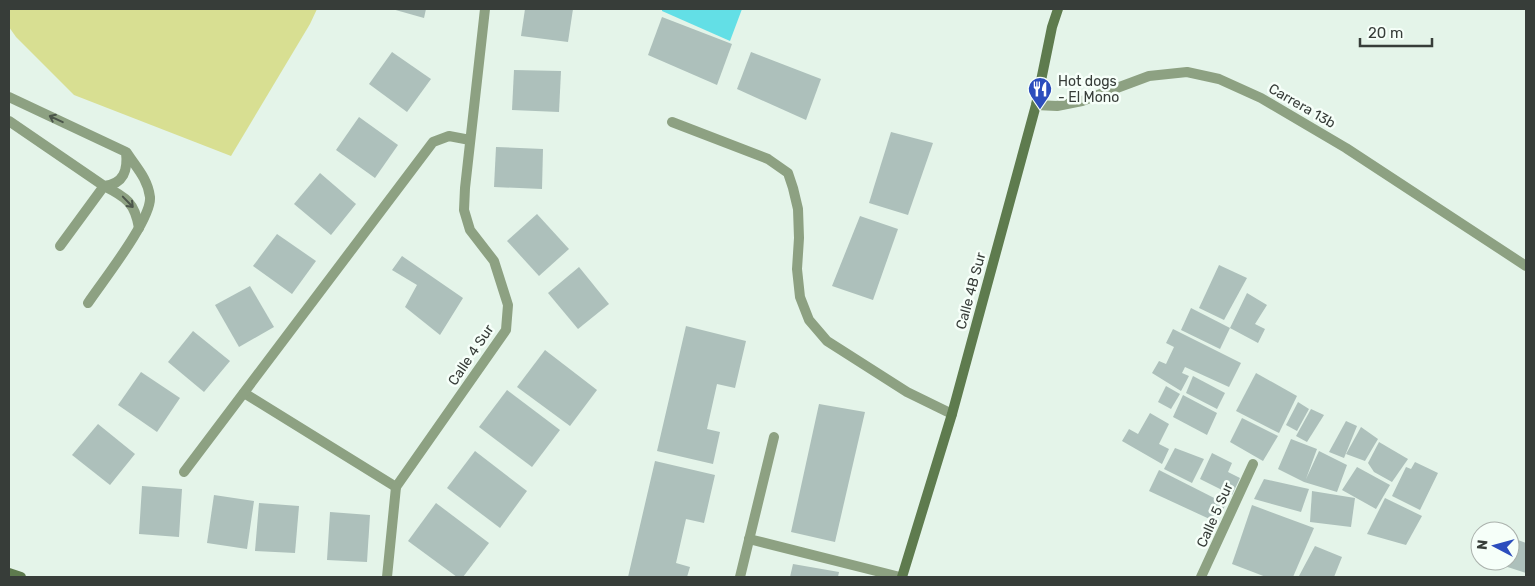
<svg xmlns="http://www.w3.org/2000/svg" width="1535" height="586" font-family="Rubik,sans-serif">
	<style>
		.green { fill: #d8df92 }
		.water { fill: #63dfe6 }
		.building { fill: #adc0bb }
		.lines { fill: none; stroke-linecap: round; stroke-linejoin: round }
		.lane { stroke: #8da182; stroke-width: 10 }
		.street { stroke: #8da182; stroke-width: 10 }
		.secondary { stroke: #5e7b4e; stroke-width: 10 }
		.oneway { stroke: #4c564b }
		.labels { text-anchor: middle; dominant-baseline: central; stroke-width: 5; stroke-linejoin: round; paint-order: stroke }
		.poi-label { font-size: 14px; fill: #373d39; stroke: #f6fff9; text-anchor: start }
		.street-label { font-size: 14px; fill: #373d39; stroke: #f6fff9 }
	</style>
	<rect width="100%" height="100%" fill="#e4f4e9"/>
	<polygon class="green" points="9,9 317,9 310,24 231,156 74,95 16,37 9,27"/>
	<polygon class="water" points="662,9 742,9 730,41 662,11"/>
	<g class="building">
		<polygon points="392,9 426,9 424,18"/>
		<polygon points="525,9 573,9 568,42 521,36"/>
		<polygon points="662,17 732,44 717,85 648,55"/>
		<polygon points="392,52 431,79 407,112 369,84"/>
		<polygon points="751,52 821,79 806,120 737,89"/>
		<polygon points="514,70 561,71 559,112 512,110"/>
		<polygon points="359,117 398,145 375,178 336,150"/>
		<polygon points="891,132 933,143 908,215 869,203"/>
		<polygon points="496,147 543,149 542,189 494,187"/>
		<polygon points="320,173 356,204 331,235 294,204"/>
		<polygon points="537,214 569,249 539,276 507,241"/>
		<polygon points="860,216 898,229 873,300 832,286"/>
		<polygon points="277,234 316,261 292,294 253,266"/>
		<polygon points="402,256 463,298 440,335 405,307 417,285 392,270"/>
		<polygon points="1219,265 1247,278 1224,320 1199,308"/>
		<polygon points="579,267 609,304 578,329 548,293"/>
		<polygon points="250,286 274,327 239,347 215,305"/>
		<polygon points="1247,293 1267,305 1255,324 1265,329 1258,343 1230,328"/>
		<polygon points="1191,308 1230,328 1220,349 1181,330"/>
		<polygon points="686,326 746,341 735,388 717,384 707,429 720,432 713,464 657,451"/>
		<polygon points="1173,329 1241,363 1229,387 1185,367 1182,373 1189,376 1181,391 1152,373 1159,361 1166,364 1174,347 1166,343"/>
		<polygon points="193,331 230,361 204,392 168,362"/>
		<polygon points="545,350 597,390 570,426 517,387"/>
		<polygon points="141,372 180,398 157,432 118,405"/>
		<polygon points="1256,373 1297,396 1279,433 1236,411"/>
		<polygon points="1193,376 1225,393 1217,409 1186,393"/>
		<polygon points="1166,386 1180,394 1171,409 1158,402"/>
		<polygon points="507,390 560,430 532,467 479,427"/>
		<polygon points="1183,395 1217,413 1207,435 1173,417"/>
		<polygon points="1298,402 1309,409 1297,431 1286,425"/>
		<polygon points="819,404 865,412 835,542 791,532"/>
		<polygon points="1311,409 1324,415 1307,442 1296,436"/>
		<polygon points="1150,413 1169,424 1159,444 1169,449 1162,464 1122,441 1129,429 1138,434"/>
		<polygon points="1242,418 1278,436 1263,461 1230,442"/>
		<polygon points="1346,421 1357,426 1344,458 1329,452"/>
		<polygon points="98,424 135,454 110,485 72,455"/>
		<polygon points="1361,427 1378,439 1365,461 1346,454"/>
		<polygon points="1291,439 1317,449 1306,479 1319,451 1347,465 1337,492 1304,482 1278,469"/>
		<polygon points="1379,442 1408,459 1392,482 1374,472 1368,463"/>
		<polygon points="1175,448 1204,459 1192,483 1164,469"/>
		<polygon points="475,451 527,491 500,528 447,488"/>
		<polygon points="1212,453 1232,463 1228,472 1240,478 1232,495 1200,479"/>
		<polygon points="655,461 715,475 704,523 686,519 676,563 690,567 687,577 628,577"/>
		<polygon points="1415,462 1438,473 1420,510 1392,496 1406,467 1411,469"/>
		<polygon points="1357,467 1390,485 1376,509 1342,490"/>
		<polygon points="1159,470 1226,504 1216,522 1149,491"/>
		<polygon points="1264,479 1309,489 1301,512 1254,499"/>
		<polygon points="142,486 182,489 179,537 139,534"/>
		<polygon points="1312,491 1355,498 1351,527 1310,522"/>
		<polygon points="214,495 254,501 247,549 207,543"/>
		<polygon points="1385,498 1422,516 1406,545 1367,534"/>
		<polygon points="259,503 299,506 295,553 255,551"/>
		<polygon points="436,503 489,543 463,577 457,577 408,541"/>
		<polygon points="1252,505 1314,528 1293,577 1266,577 1232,564"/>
		<polygon points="330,512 370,515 367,562 327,560"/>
		<polygon points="1510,537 1526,543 1526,573 1489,561 1510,561"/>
		<polygon points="1315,546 1342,557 1334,577 1299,576"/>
		<polygon points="793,564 839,572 838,577 790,577"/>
	</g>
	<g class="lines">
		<g class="lane">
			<path d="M9 97 126 152C128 170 124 184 104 186L9 121"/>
			<polyline points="672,122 768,159 788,173 793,188 798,209 799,238 797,269 800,297 809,320 827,341 907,392 952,414"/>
			<path d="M60 246 104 186C126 197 135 203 139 228"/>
			<path d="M88 303C102 282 152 219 150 197 148 179 136 167 127 153"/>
			<polyline points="749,539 900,577"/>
			<polyline points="740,577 774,437"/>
		</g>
		<g class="street">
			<polyline points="1036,105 1057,106 1082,101 1149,76 1187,72 1219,79 1261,98 1346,148 1526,266"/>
			<polyline points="244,393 396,487"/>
			<polyline points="184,472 433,142 449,136 470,140"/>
			<polyline points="387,577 396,487 506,330 508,305 494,261 470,230 464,210 465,188 485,9"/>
			<polyline points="1201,577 1253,464"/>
		</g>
		<g class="secondary">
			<polyline points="9,573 21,577"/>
			<polyline points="902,577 952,414 1036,105 1052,27 1058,9"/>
		</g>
	</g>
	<defs><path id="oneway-shaft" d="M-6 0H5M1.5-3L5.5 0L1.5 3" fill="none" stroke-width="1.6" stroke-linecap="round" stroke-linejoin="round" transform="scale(1.25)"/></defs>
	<g class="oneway">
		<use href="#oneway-shaft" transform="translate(56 119) rotate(-155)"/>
		<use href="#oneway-shaft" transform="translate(128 202) rotate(46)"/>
	</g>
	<defs>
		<g id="restaurant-pin" transform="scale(1.25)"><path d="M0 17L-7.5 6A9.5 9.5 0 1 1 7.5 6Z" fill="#2c4dbd" stroke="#f6fff9"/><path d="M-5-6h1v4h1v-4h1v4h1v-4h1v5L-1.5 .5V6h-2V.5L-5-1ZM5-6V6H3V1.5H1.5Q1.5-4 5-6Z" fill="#fff"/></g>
	</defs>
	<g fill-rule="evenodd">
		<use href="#restaurant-pin" x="1040" y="89"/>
	</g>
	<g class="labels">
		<g class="poi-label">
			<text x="1058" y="81">Hot dogs<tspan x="1058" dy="16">- El Mono</tspan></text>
		</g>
		<g class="street-label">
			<text transform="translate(1302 106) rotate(30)">Carrera 13b</text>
			<text transform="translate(971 291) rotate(-75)">Calle 4B Sur</text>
			<text transform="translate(471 355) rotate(-56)">Calle 4 Sur</text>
			<text transform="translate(1215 515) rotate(-66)">Calle 5 Sur</text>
		</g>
	</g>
	<rect width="1535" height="586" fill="none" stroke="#373d39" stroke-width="20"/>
	<g transform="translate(1495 546) rotate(276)"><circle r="24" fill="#f6fff9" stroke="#aab1ac"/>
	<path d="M0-4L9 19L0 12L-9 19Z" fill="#2c4dbd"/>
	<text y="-8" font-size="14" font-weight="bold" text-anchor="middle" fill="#373d39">N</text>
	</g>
	<path d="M1360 38v8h72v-8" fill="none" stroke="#373d39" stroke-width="2.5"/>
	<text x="1368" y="38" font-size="15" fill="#373d39" stroke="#f6fff9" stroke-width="4" paint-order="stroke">20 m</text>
</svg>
